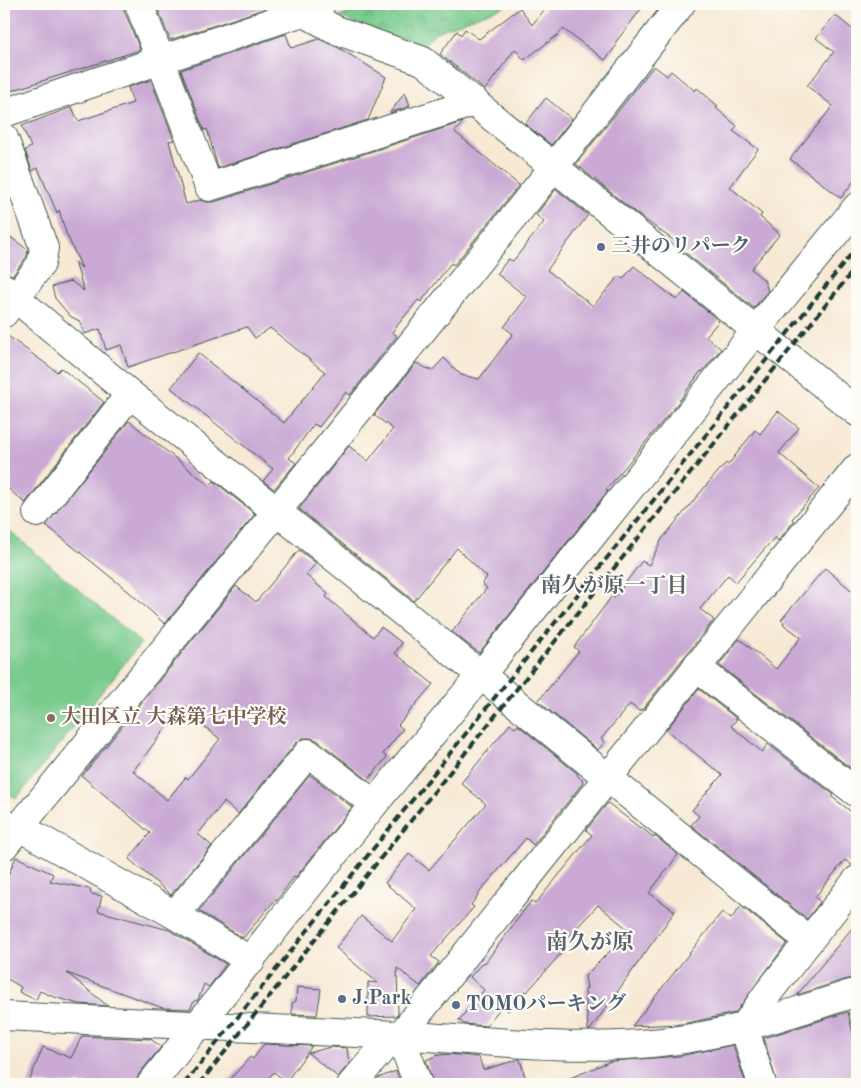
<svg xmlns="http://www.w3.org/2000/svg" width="861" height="1088" font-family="'Old Standard TT','Noto Serif JP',serif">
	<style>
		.park { fill: url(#park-crowns); stroke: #4c8460 }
		.garden { fill: #78ca8d; stroke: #4c8460 }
		.building { fill: #caaad4; fill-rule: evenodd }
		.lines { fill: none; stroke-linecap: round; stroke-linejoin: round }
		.minor-casing { stroke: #3f574c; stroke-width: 30 }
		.minor { stroke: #fff; stroke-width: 28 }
		.rail { stroke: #1f3d34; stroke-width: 4; stroke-dasharray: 8 4; stroke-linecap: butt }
		.service-dot { fill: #5c6f8a; stroke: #fdfcf7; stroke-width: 2 }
		.education-dot { fill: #8d6e63; stroke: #fdfcf7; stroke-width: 2 }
		.labels { text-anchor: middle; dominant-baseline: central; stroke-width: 4.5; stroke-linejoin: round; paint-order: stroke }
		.service-label { font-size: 20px; font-weight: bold; fill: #4e5e75; stroke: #fdfcf7; text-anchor: start }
		.education-label { font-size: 20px; font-weight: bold; fill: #785e54; stroke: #fdfcf7; text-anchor: start }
		.neighbourhood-label { font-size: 21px; font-weight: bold; fill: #5b636c; stroke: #fdfcf7 }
		.quarter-label { font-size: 22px; font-weight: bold; fill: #5b636c; stroke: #fdfcf7 }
	</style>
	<defs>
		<pattern id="park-crowns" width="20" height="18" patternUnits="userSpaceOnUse" patternTransform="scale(1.25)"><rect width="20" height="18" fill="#78ca8d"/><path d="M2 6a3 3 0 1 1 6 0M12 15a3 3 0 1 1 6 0" fill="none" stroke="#62a574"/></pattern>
	</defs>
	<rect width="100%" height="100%" fill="#fdfcf7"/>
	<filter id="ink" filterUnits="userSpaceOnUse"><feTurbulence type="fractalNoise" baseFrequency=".02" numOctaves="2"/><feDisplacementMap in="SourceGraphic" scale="10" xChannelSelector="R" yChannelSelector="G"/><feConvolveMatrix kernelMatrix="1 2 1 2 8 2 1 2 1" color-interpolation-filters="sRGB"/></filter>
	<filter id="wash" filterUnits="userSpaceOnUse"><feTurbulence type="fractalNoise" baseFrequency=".0096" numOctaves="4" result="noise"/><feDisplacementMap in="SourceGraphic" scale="20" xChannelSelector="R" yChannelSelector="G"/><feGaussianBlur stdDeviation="1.12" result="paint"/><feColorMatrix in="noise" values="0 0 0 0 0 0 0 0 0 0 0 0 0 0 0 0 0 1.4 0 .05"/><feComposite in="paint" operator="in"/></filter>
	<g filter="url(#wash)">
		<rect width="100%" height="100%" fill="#f7e9d4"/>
		<polygon class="park" points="375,4 507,4 508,5 436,32 420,47 339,17"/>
		<polygon class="garden" points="4,526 141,643 16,799 4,789"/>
		<g id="blocks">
			<g class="building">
				<polygon points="4,4 124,4 124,10 140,50 4,93"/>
				<polygon points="156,4 270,4 273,6 170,40"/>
				<polygon points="549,4 645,4 615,43 617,45 605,60 563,29 559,34 524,60 515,49 485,90 440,54 457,31 461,35 465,29 479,39 520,8 532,25"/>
				<polygon points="835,15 857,33 857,177 841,198 790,159 833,106 807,86 834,52 816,38"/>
				<polygon points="286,34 291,48 319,39 339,48 386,77 368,120 218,168 207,129 204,130 181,70"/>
				<polygon points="654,66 667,76 671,71 695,91 697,88 718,106 716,108 737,126 733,131 758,149 730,187 762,214 760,217 780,234 751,269 764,280 768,291 754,308 682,250 678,247 680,245 637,214 576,164"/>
				<polygon points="151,80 174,140 169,141 186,204 200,200 206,202 214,202 463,122 455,132 519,185 454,265 451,263 421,302 418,300 392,332 397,336 350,395 346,392 319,427 314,424 289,458 296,463 274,489 263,481 273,469 171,388 198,353 284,423 325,372 270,328 255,338 247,327 128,367 121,345 106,350 100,329 84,334 81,322 70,316 55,298 52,287 71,281 84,291 75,262 82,268 66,233 59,210 57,213 38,168 32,171 25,150 31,147 22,126 72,107 78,121 133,103 128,87"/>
				<polygon points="405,92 410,106 390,113"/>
				<polygon points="546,98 572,119 551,145 525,124"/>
				<polygon points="556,189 588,215 547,270 593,306 619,276 623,279 634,266 677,300 684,292 719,321 706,336 721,349 702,372 701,371 677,404 606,490 608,491 479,653 452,632 487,588 482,584 487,577 457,548 414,601 299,509 349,446 368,461 393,429 374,415 416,363 432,371 444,358 461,375 479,379 513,334 504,327 527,297 497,274 508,259 513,261 544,222 536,215"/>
				<polygon points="4,232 28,250 27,256 13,275 4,273"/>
				<polygon points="4,333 57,372 61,368 104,402 25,503 4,485"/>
				<polygon points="778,411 799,428 779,453 819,488 792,519 794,521 778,541 775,537 736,582 728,575 700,609 714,620 642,710 640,709 639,711 630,704 601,739 605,742 598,750 538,701 579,651 574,647 612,596 614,598 642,561 649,565 662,539 709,482 726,463 728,465 755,430 760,434"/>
				<polygon points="129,421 210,486 214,481 255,514 165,624 128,591 46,525"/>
				<path d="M299 550 316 563 306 575 328 594 326 597 373 637 381 627 402 643 395 653 433 684 398 725 403 729 383 754 387 757 368 780 317 740 310 738H303L296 743 238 814 224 802 198 834 212 846 171 895 129 859 150 833 82 776 236 586 256 602ZM181 708 220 739 188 779 186 777 167 800 133 771Z"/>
				<polygon points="825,568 857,595 857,765 853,770 719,665 738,640 741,640 776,669 801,637 783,624 784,622 781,620"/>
				<polygon points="699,689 737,719 731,726 762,752 768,744 834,795 832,797 857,816 857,865 852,865 845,860 815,897 820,902 807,919 691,825 699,816 692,810 722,775 666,730"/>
				<polygon points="510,724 515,728 518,725 578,774 577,775 583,781 582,782 583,783 533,845 526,838 483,888 471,905 474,907 431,956 439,962 420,986 397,968 398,1014 396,1016 368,1017 368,982 378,983 336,948 361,916 392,941 416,909 385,883 409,854 429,870 486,804 461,783"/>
				<polygon points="310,775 352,807 295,878 294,877 276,901 275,900 243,938 199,911"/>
				<polygon points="608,803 640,828 641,827 654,838 655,836 678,855 649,893 675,911 590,1030 588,1030 585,990 587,988 585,976 630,931 598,905 560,946 564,950 527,992 525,991 508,1011 502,1006 486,1026 464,1024 459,1020 484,990 470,977 483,962 485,963 531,901 535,904 592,835 586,830"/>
				<polygon points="16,857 53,874 50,881 90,889 91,894 102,896 98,911 169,930 226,964 209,987 204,984 198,1000 194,1001 190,1009 163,1008 67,973 108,1006 79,1004 54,997 40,991 36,1000 19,992 21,987 4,977 4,884"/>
				<polygon points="741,906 787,943 735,1013 682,1024 632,1026 722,912 731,919"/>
				<polygon points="857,922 857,977 840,981 797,995"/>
				<polygon points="297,987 321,989 317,1015 292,1014 292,1003 296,1001"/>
				<polygon points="848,1012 857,1051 857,1084 777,1084 764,1038"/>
				<polygon points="82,1036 151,1039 161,1047 139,1074 135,1084 28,1084 43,1047 71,1058"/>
				<polygon points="264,1044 312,1046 286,1082 274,1072 263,1084 226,1084 250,1057 253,1059"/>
				<polygon points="733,1045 746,1084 556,1084 611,1061 680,1056"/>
				<polygon points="331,1047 347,1048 349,1064 338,1077 308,1053"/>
				<polygon points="450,1054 479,1057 483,1070 520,1059 527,1084 433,1084 426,1060 438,1055"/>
				<polygon points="396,1071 401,1084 372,1084 378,1078"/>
			</g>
		</g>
	</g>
	<g filter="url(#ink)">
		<use href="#blocks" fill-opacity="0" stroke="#3f574c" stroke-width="1"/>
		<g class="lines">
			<g class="minor-casing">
				<g id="minor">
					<polyline points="139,4 209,187 475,102"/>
					<polyline points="300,4 303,12 336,30 423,61 857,412"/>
					<polyline points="4,113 320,6"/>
					<polyline points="4,138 44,248 41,264 4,313"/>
					<polyline points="4,288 130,394 481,675 808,940"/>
					<polyline points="37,513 130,394"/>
					<polyline points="696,667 857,793"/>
					<polyline points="4,824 30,833 175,915 251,961"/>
					<polyline points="4,846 277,511 553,168 681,4"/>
					<polyline points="175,915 308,753 374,804"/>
					<path d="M4 1016C135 1023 266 1028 397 1035 482 1040 567 1051 652 1043 723 1037 790 1014 857 992"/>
					<polyline points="744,1027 767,994 857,880"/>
					<polyline points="744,1027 762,1084"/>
					<polyline points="400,1036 418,1084"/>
					<polyline points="151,1084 374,804 481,675 756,330 857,207"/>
					<polyline points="352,1084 383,1048 400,1036 857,468"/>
				</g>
			</g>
			<use href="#minor" class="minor"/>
			<g class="rail">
				<polyline points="184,1084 857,247"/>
				<polyline points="199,1084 857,266"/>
			</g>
		</g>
	</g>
	<g class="service-dot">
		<circle cx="601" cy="247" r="5"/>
		<circle cx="342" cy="999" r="5"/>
		<circle cx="456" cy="1005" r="5"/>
	</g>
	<circle class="education-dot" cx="51" cy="718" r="5"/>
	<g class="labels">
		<g class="service-label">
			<text x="611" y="247">三井のリパーク</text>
			<text x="352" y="999">J.Park</text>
			<text x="466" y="1005">TOMOパーキング</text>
		</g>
		<g class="education-label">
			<text x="61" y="718">大田区立 大森第七中学校</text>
		</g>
		<g class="neighbourhood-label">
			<text x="614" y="586">南久が原一丁目</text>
		</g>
		<g class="quarter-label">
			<text x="590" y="943">南久が原</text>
		</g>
	</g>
	<rect width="861" height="1088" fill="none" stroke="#fdfcf7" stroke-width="20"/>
</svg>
